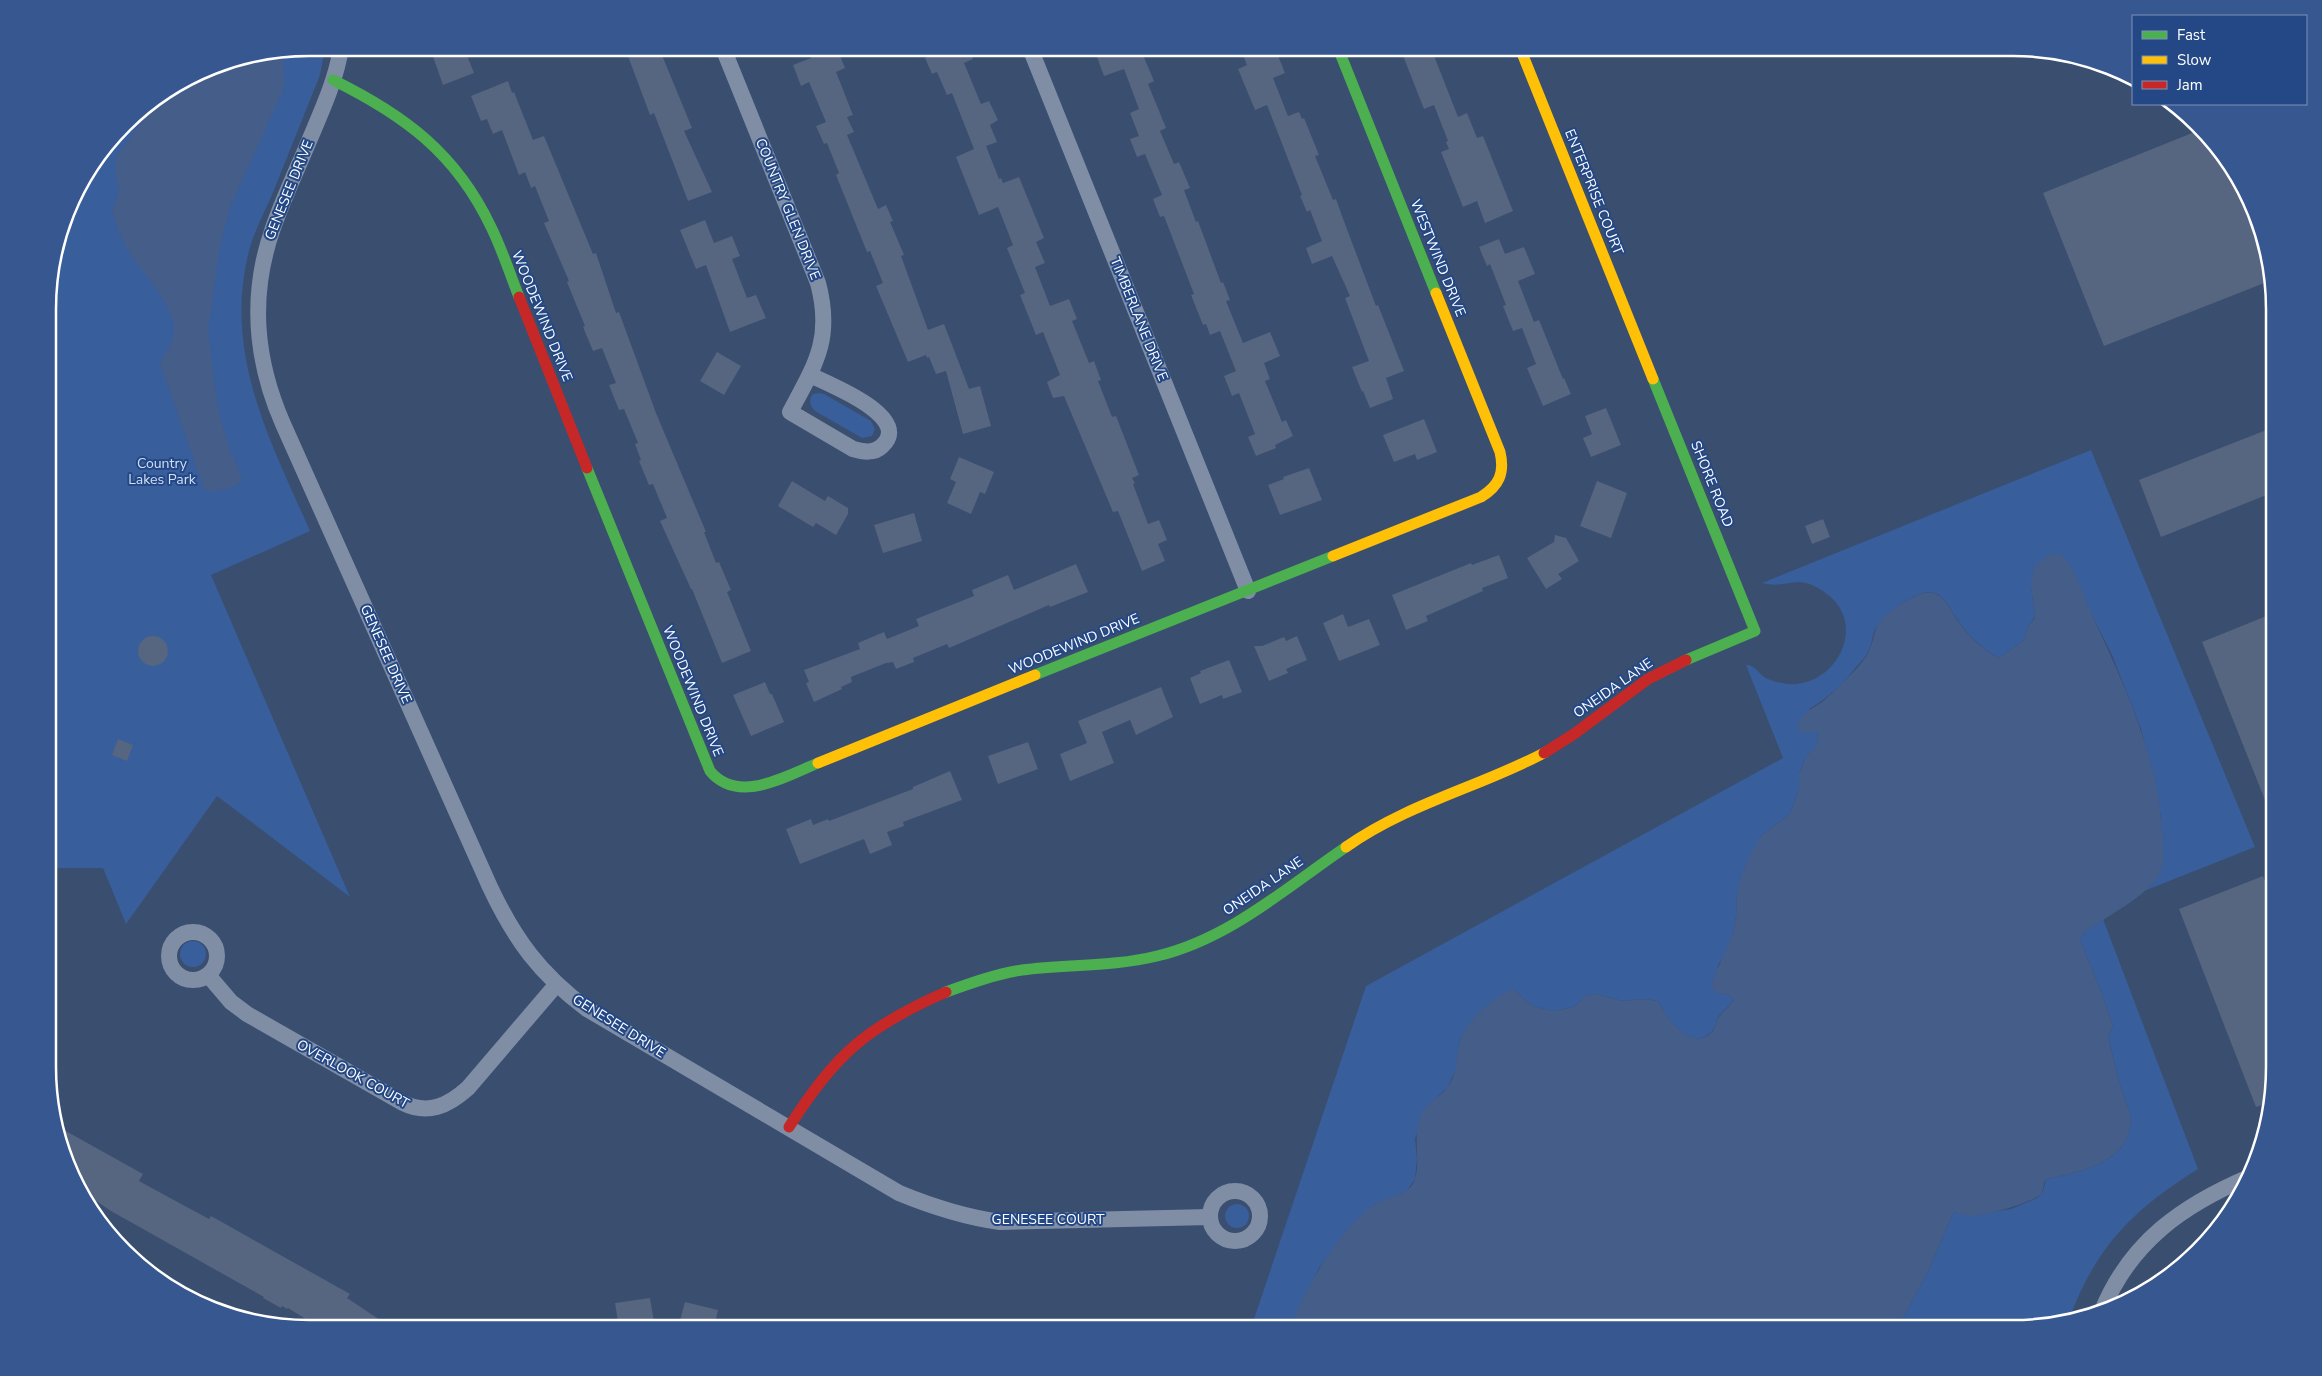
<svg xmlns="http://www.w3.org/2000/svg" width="2322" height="1376" font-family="'Nunito Sans',sans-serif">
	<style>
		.green { fill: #385e9b }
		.water { fill: #455d89 }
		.building { fill: #566580 }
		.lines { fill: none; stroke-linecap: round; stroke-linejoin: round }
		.street { stroke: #808ea5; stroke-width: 16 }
		.fast { stroke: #4caf50; stroke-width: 11 }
		.slow { stroke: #ffc107; stroke-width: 11 }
		.jam { stroke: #c62828; stroke-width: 11 }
		.labels { text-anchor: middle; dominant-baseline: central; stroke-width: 4; stroke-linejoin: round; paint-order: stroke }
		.street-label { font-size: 14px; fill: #fff; stroke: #244885 }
		.park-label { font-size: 14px; fill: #d1dff6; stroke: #244885 }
		.rim { fill: none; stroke: #fff; stroke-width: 2.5 }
	</style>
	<rect width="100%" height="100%" fill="#3a4e6f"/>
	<g class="green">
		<path d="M309 48H325L320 75C304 115 288 155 272 195 264 213 254 232 249 251 223 354 270 440 310 531L211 575 350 897 217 796 126 924 103 868H50V275L75 193 136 113 209 67Z"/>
		<path d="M819 393 824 394 871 421 875 429 872 436 862 438 815 411C810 406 808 400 813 394Z"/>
		<path d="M2091 450 2255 847 2144 891 2152 883 2161 817 2154 778 2141 729 2112 655 2093 617 2031 587 2035 617 2028 626 2024 640 1999 658C1983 650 1967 634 1957 619 1951 611 1946 597 1935 593 1917 587 1881 617 1874 632 1872 637 1872 643 1870 648 1868 654 1862 661 1857 666 1844 683 1827 699 1809 709L1818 731 1817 747 1806 757 1799 774V790L1790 814 1762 835 1737 896 1736 917 1733 933 1727 951 1718 965 1716 993 1726 994 1734 999C1730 1006 1724 1010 1719 1016 1716 1020 1716 1027 1713 1030 1692 1055 1666 1018 1658 1001L1645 999 1622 1001 1596 994 1585 996 1574 1007 1553 1011 1532 1006 1513 989 1460 1039 1456 1069 1448 1087 1437 1097 1415 1138 1417 1159 1415 1179 1406 1192 1375 1204 1351 1227 1319 1268 1290 1328H1251L1366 986 1783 758 1746 665C1754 665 1758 672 1764 677 1772 682 1788 685 1797 684 1841 679 1865 622 1827 594 1797 571 1788 590 1762 583Z"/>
		<path d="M2103 919 2198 1169C2132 1210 2095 1248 2068 1322L2030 1328H1898L1929 1269 1953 1213H1983L2011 1209 2037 1198 2043 1192 2046 1179C2079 1173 2134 1161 2130 1117 2129 1108 2124 1099 2122 1091 2116 1073 2112 1053 2108 1035L2113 1027 2103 996 2080 940 2084 932Z"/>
		<circle cx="193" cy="954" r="13"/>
		<circle cx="1237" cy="1216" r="12"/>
	</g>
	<g class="water">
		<path d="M279 55 283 58 284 88 230 207 220 246 208 331 218 410 230 450 241 475V480L237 485 228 489 208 491 204 488 160 364C164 354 173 345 174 333 177 308 143 274 130 253 121 240 117 226 112 210L116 203 119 190 115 168 117 156 144 118 166 94 209 67Z"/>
		<path d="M2049 554H2061C2079 575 2082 593 2093 617 2125 687 2158 756 2162 833 2163 845 2165 859 2161 871 2152 894 2104 918 2084 932L2080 940 2103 996 2113 1027 2108 1035C2112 1054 2116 1073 2122 1091 2124 1099 2129 1108 2130 1117 2134 1161 2079 1173 2046 1179 2043 1183 2044 1189 2042 1193 2036 1202 1978 1218 1968 1216 1962 1215 1960 1212 1953 1213L1929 1269 1898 1328H1290C1306 1287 1338 1230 1375 1204 1389 1195 1409 1197 1415 1179 1421 1159 1412 1138 1421 1115 1425 1104 1440 1097 1447 1088 1458 1075 1456 1056 1460 1041 1466 1020 1494 997 1513 989L1532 1006 1553 1011 1574 1007 1585 996 1596 994 1622 1001 1644 999 1658 1001C1666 1018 1692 1054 1713 1031 1716 1027 1716 1020 1719 1017 1724 1010 1730 1007 1734 999L1726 994 1716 993 1711 984 1733 933 1736 917 1737 896 1741 877 1750 855 1762 835 1790 814 1799 790V774L1806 757 1817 746 1818 731 1804 733 1797 729C1800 714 1810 710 1822 702 1828 697 1835 690 1841 684 1851 674 1865 662 1870 649 1875 637 1873 630 1883 618 1893 608 1923 587 1936 594 1947 599 1951 611 1957 620 1967 634 1983 651 1999 658L2024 640 2028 626 2035 618 2031 587 2034 567Z"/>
	</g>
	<g class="building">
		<polygon points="430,48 464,48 474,73 443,85"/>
		<polygon points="625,48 659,48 692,128 684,131 712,192 688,201 654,113 650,115"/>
		<polygon points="808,48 837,48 845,68 836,72 853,115 847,117 854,132 847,135 878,209 886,205 893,221 890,222 904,255 901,256 928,330 944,324 969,389 980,386 991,426 963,434 946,371 936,374 929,357 927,358 926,355 908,362 876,286 883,283 870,251 867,252 836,175 839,173 827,143 824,144 816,126 826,122 809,82 801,86 793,65 811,58"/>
		<polygon points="946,48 968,48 973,59 964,63 981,104 989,101 998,120 990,125 997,142 986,146 999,179 1001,178 1003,183 1019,177 1044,238 1036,242 1045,263 1035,267 1050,306 1069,299 1077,319 1072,321 1089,363 1094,361 1101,380 1098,381 1112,417 1116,416 1139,475 1132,478 1135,483 1133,484 1148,524 1159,520 1167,540 1158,544 1165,561 1142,571 1118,511 1113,512 1064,396 1053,398 1047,382 1060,375 1043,332 1036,335 1020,295 1025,293 1007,248 1013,245 998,207 979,215 956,157 974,149 952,93 947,95 937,72 932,74 925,58"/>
		<polygon points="1120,48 1140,48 1154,81 1148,84 1166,128 1160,131 1174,164 1179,162 1190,188 1184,190 1196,222 1198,221 1221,283 1223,282 1230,300 1226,301 1243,343 1270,332 1280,356 1264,363 1270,379 1265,381 1282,422 1286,420 1293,436 1275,445 1276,448 1256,456 1248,437 1255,434 1239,393 1232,396 1224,376 1236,371 1220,331 1210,335 1206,324 1203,325 1191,295 1194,294 1164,216 1160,217 1153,199 1162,195 1145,154 1137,157 1130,139 1139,136 1130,113 1139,109 1124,69 1104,76 1097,57"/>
		<polygon points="1240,48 1275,48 1285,73 1273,78 1288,116 1299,112 1302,119 1304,118 1319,155 1315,156 1333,200 1336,199 1342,216 1376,306 1378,305 1404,371 1386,378 1393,399 1370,408 1363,391 1362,392 1352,367 1369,361 1345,298 1350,296 1332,256 1312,264 1306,248 1322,241 1310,210 1307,212 1300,196 1302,195 1267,105 1255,110 1238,69 1247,65"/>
		<polygon points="1400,48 1431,48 1458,117 1467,113 1477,138 1483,136 1513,211 1485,223 1477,201 1463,207 1441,152 1449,149 1446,142 1448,141 1434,105 1424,109"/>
		<polygon points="508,81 512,93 514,92 533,140 544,136 593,254 596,253 616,313 619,312 656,413 706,532 704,532 716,563 719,562 731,590 727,592 751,651 722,663 692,589 691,589 660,521 667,518 653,484 649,485 639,461 641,460 635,444 638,443 624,409 619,410 609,385 616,383 602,348 593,351 583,327 585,326 567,282 569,281 544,223 549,221 535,186 531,188 525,172 519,175 502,130 493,134 487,119 481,121 471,96"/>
		<polygon points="2202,129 2239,178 2261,225 2272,280 2104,346 2043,193"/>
		<polygon points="705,220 714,243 732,236 740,256 732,259 747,298 756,295 766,318 730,332 706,265 696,269 680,230"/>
		<polygon points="1499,239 1505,254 1524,247 1535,274 1518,281 1534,322 1539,320 1563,379 1564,378 1571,394 1543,406 1527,368 1536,364 1522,328 1513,331 1503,306 1506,305 1490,264 1487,266 1479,247"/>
		<polygon points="717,352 741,366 724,395 700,381"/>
		<polygon points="1606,408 1621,445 1591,457 1583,438 1592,434 1585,416"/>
		<polygon points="1424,419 1437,452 1417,460 1415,454 1394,462 1383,435"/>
		<polygon points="2274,427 2274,492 2161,537 2139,480"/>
		<polygon points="959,457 994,472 985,494 980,492 971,514 947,503 956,482 950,479"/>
		<polygon points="1309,468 1322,500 1280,515 1268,485 1284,479 1283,477"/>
		<polygon points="792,481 825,501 828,496 848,508 848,514 836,535 816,523 813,527 778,506"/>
		<polygon points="1597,481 1627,493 1611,538 1580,526"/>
		<polygon points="914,513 922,541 883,553 874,525"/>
		<polygon points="1823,519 1830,537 1812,544 1805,526"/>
		<polygon points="1555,535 1566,538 1579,561 1558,574 1562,579 1546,589 1527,558 1554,542"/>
		<polygon points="1499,555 1508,578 1482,588 1483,591 1426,616 1428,621 1406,630 1392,595 1471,563 1472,565"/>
		<polygon points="1076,564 1088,592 1050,607 1049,605 949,648 947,644 913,658 914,662 896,669 893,662 886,663 851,677 852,682 841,687 842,689 814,702 806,683 809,682 804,670 860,649 858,643 884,632 887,639 919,626 916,619 974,596 972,590 1008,575 1014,590"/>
		<polygon points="2274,613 2274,820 2273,820 2202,642"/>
		<polygon points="1343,614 1348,627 1369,619 1380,645 1339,661 1323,623"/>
		<polygon points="1297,636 1307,660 1286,669 1288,673 1269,681 1254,646 1262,646 1284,637 1286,641"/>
		<circle cx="153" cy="651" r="15"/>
		<polygon points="1229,660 1242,692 1223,699 1222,695 1200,704 1190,678 1201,673 1200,671"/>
		<polygon points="765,682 770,694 772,694 784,722 751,736 733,695"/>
		<polygon points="1161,687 1173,717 1136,735 1130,720 1102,732 1114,763 1070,781 1060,754 1087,743 1078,721"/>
		<polygon points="118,739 133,745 127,761 112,755"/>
		<polygon points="1028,742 1038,769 998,784 988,756"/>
		<polygon points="950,771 962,800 903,822 904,826 887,832 892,845 870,854 864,839 800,864 786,829 811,819 813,825 828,819 829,821 913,789 913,787"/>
		<polygon points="2263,876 2274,904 2274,1084 2270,1102 2256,1107 2179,909"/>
		<polygon points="55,1125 143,1174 139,1181 148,1186 209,1219 211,1216 350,1294 347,1298 392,1328 320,1328 288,1308 287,1309 282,1306 281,1308 263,1298 264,1297 111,1211 81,1191 61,1151"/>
		<polygon points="650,1298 655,1328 619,1328 615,1303"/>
		<polygon points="685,1302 718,1310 714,1328 678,1328"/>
	</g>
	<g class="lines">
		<g class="street">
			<path d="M341 48C336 80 322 110 309 141 297 170 283 199 273 228 249 296 255 360 283 424L490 887C515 940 540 974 587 1009L899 1193C933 1207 964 1217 1000 1222L1210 1217"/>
			<path d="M723 48 818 283C833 339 815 365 790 412L853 449C863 452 874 454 882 446 914 417 828 384 810 375"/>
			<polyline points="1030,48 1248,591"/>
			<circle cx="193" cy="956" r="24"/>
			<path d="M208 975 231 1002 247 1014 403 1103C428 1115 448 1106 468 1088L556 985"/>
			<circle cx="1235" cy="1216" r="25"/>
			<path d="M2102 1311C2130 1242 2183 1205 2249 1177"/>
		</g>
		<g class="fast">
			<polyline points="1338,48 1436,293"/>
			<path d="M333 80C404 115 456 153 491 227 502 249 510 274 519 297"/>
			<polyline points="1653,379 1755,631 1686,660"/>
			<path d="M587 468 710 771C738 805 786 776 818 763"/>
			<polyline points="1035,675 1333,556"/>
			<path d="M946 992C971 983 996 974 1022 970 1067 964 1113 967 1157 956 1229 939 1287 887 1346 847"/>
		</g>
		<g class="slow">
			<polyline points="1520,48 1653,379"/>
			<path d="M1333 556 1481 497C1499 486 1505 473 1500 452L1436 293"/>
			<polyline points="818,763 1035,675"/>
			<path d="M1346 847C1407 804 1479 787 1544 753"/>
		</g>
		<g class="jam">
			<polyline points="519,297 587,468"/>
			<polyline points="1544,753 1574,734 1648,679 1686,660"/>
			<path d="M789 1127C836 1054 866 1027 946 992"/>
		</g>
	</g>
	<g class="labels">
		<g class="street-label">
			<text transform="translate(289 190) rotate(-68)">GENESEE DRIVE</text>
			<text transform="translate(1594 192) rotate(68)">ENTERPRISE COURT</text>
			<text transform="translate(788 209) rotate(68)">COUNTRY GLEN DRIVE</text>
			<text transform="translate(1438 258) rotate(68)">WESTWIND DRIVE</text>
			<text transform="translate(542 316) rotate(68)">WOODEWIND DRIVE</text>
			<text transform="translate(1139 319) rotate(68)">TIMBERLANE DRIVE</text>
			<text transform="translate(1712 484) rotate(68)">SHORE ROAD</text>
			<text transform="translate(1074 644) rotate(-22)">WOODEWIND DRIVE</text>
			<text transform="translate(386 654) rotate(66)">GENESEE DRIVE</text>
			<text transform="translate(1613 688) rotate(-35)">ONEIDA LANE</text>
			<text transform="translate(693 691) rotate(68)">WOODEWIND DRIVE</text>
			<text transform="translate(1263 886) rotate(-34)">ONEIDA LANE</text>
			<text transform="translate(619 1026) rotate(32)">GENESEE DRIVE</text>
			<text transform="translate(353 1074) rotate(29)">OVERLOOK COURT</text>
			<text x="1048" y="1219">GENESEE COURT</text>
		</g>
		<g class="park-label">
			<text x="162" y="463">Country<tspan x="162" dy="16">Lakes Park</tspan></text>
		</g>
	</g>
	<path d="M0 0H2322V1376H0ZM309 56H2013A253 253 0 0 1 2266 309V1067A253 253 0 0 1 2013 1320H309A253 253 0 0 1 56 1067V309A253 253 0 0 1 309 56Z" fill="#36578f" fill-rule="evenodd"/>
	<path class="rim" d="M309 56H2013A253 253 0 0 1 2266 309V1067A253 253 0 0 1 2013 1320H309A253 253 0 0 1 56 1067V309A253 253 0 0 1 309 56Z"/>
	<rect x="2132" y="15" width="175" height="90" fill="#244885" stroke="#7c91b6"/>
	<rect x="2142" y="31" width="25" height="8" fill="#4caf50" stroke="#7c91b6"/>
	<text x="2177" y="40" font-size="15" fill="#ffffff">Fast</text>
	<rect x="2142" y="56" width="25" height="8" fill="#ffc107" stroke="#7c91b6"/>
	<text x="2177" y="65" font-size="15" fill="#ffffff">Slow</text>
	<rect x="2142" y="81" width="25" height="8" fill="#c62828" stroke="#7c91b6"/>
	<text x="2177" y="90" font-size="15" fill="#ffffff">Jam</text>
</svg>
